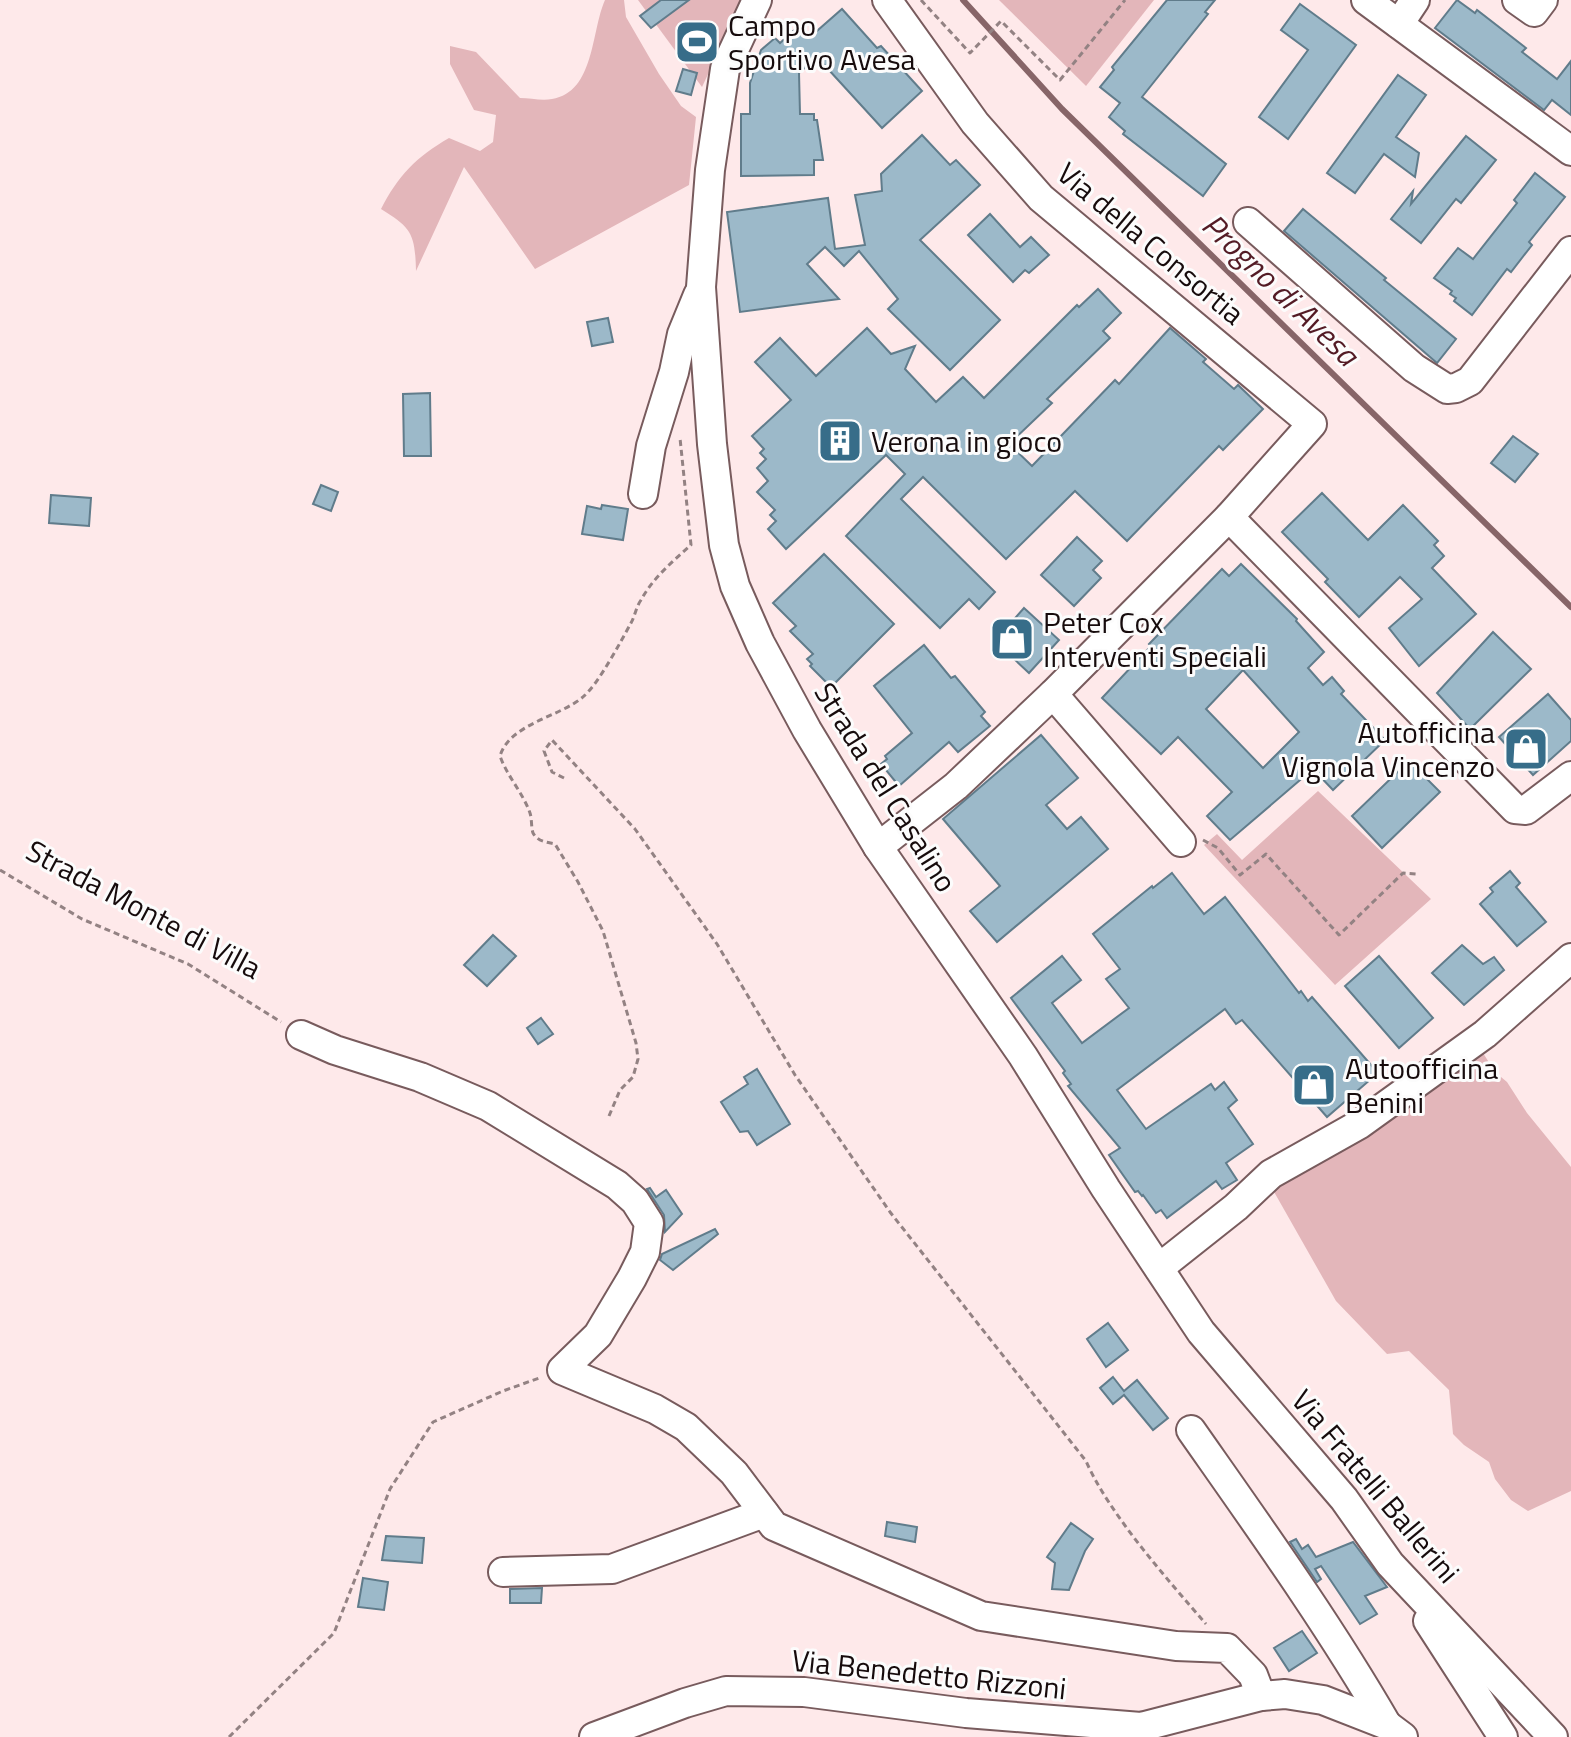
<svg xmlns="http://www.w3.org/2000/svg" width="1571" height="1737" font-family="'Titillium Web',sans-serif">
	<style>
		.green { fill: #e3b6ba }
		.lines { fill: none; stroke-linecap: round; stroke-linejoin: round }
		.stream { stroke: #876568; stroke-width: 6 }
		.building { fill: #9cb9c9; stroke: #607c8b; stroke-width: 2; fill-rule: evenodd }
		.minor-casing { stroke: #785b5d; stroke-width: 32 }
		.path { stroke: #938283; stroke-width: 3; stroke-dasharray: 6 4; stroke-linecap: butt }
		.minor { stroke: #fff; stroke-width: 28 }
		.labels { text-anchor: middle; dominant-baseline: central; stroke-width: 6; stroke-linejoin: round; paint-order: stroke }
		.poi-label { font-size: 30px; fill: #160b0c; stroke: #fcfcfc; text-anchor: start }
		.street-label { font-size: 30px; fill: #160b0c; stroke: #fcfcfc }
		.water-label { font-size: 32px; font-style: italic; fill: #531b25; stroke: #fcfcfc }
	</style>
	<rect width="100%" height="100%" fill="#fee9ea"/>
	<g class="green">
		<path d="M605 0H624L626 17 659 74 681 106 696 117 689 185 535 269 464 167 416 271C415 234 412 228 381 209 398 176 416 157 449 138L480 151 493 142 496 115 474 110 450 64V46L476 52 520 98C530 98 542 101 552 99 595 92 591 31 605 0Z"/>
		<polygon points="638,0 743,0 702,87"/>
		<polygon points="999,0 1154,0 1086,86"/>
		<polygon points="1318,791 1431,899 1335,985 1204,845 1217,834 1242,860"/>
		<polygon points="1478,1045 1495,1072 1507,1082 1527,1113 1571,1167 1571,1491 1528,1511 1511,1500 1495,1479 1489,1462 1464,1445 1453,1434 1449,1390 1409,1351 1387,1354 1336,1301 1269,1183"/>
	</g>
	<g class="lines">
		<polyline class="stream" points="963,0 1062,109 1571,607"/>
	</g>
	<g class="building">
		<polygon points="661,0 689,0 651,28 640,16"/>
		<polygon points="1167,0 1215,0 1205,12 1208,14 1142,97 1226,164 1203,196 1123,134 1125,131 1109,117 1120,103 1100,87 1114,70 1112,67"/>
		<polygon points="1457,0 1475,13 1477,10 1526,48 1522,52 1557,79 1571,61 1571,115 1552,100 1544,110 1435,28"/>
		<polygon points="1300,4 1356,45 1288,139 1259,117 1308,50 1281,30"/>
		<polygon points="842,9 877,48 881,46 922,91 882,128 817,57 799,73 800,114 814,114 814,120 817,120 823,160 814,160 814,175 741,176 741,114 750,114 750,83 761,50 775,38 780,43 800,25 810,37"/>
		<polygon points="683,69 697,73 691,95 676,91"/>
		<polygon points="1398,75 1426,95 1396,137 1419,153 1415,177 1384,154 1355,193 1327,173"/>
		<polygon points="922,135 950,165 956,160 980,185 920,240 1000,320 950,370 888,309 898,299 859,251 844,266 825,247 807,264 839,299 740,312 727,212 828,198 835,249 865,245 855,195 882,191 881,174"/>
		<polygon points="1466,136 1496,160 1461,203 1456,199 1421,243 1391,219 1413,191 1411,204"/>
		<polygon points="1535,173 1565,197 1529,242 1532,245 1511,272 1507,269 1472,315 1454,301 1456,298 1450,294 1452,291 1434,278 1458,248 1473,259 1517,203 1514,200"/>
		<polygon points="1303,209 1386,278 1384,280 1456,339 1437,363 1284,231"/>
		<polygon points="990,214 1020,247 1031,237 1049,255 1029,273 1025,270 1013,282 968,235"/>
		<polygon points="1098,289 1121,313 1103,331 1110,338 1047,399 1052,403 1009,444 1032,466 1115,380 1119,384 1170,328 1206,359 1203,362 1234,389 1238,385 1263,409 1223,450 1219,446 1127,541 1075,491 1006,559 923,477 901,499 995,592 979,609 969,599 940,628 846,536 905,474 886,455 786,549 768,529 776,521 770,515 775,510 757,492 768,481 757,468 766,459 760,453 764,449 752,436 791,400 755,362 780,338 816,376 867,328 891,354 915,346 905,369 936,402 963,377 984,398 1077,305 1079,307"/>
		<polygon points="608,318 613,342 592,346 587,322"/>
		<polygon points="430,393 431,456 404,456 403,394"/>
		<polygon points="1513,436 1538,454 1515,482 1491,463"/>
		<polygon points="321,485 338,492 331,511 313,504"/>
		<polygon points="1322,493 1368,540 1403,505 1438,541 1434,545 1444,556 1432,568 1476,614 1419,666 1389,628 1422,599 1400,577 1359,617 1325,582 1328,579 1282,532"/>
		<polygon points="51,495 91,498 89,526 49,523"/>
		<polygon points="602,505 628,509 623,540 582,534 587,506 601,509"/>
		<polygon points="1077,537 1102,561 1093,570 1101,578 1074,606 1041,575"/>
		<polygon points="824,554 894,624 831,687 810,666 812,664 807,659 813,654 790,631 796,626 773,603"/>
		<path d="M1241 564 1297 619 1296 621 1324 652 1308 668 1323 685 1332 677 1344 691 1341 694 1385 740 1333 790 1313 769 1230 840 1207 816 1232 792 1178 737 1161 754 1102 698 1151 646 1149 644 1222 569 1229 576ZM1243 670 1299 732 1263 768 1206 709Z"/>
		<polygon points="1024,608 1059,640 1029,673 995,641"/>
		<polygon points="1493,632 1531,669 1470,729 1437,693"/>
		<polygon points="924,645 951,678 955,676 985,712 981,716 990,726 958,752 949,742 899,786 881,764 887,759 885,756 912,733 874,686"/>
		<polygon points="1548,694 1571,720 1571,741 1533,775 1499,737"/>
		<polygon points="1041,735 1078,778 1046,805 1067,829 1081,817 1108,849 997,942 970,911 1000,886 943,819"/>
		<polygon points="1409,761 1440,792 1382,848 1352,816"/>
		<polygon points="1510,871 1520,883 1516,887 1546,922 1517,946 1480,904 1493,892 1490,888"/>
		<polygon points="1172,873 1204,914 1225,897 1299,993 1301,991 1308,1001 1312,997 1378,1073 1327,1117 1242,1020 1236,1024 1225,1009 1117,1090 1146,1129 1211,1084 1215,1090 1224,1082 1237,1100 1228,1108 1253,1144 1226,1163 1237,1180 1222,1189 1216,1181 1167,1218 1161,1210 1156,1213 1143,1195 1142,1196 1138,1191 1135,1192 1109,1155 1120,1148 1068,1086 1071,1084 1063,1073 1065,1071 1011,998 1062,956 1081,980 1052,1003 1082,1043 1129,1008 1106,979 1120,969 1093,934 1152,886 1153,888"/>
		<polygon points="493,935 516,956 487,986 464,965"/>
		<polygon points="1462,945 1483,964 1494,957 1504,970 1464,1005 1432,973"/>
		<polygon points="1379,956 1433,1018 1399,1048 1345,986"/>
		<polygon points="541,1018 553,1034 538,1044 527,1028"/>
		<polygon points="757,1069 790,1124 757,1145 748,1131 740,1132 721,1102 748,1084 744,1077"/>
		<polygon points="650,1188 656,1197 666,1190 682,1214 665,1232 664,1215 647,1189"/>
		<polygon points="715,1229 718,1234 673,1270 660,1260 662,1254"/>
		<polygon points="1108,1323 1128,1350 1106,1367 1087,1339"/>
		<polygon points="1113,1377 1124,1391 1137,1380 1168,1418 1153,1430 1124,1395 1113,1404 1100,1388"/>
		<polygon points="887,1522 917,1527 915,1542 885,1536"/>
		<polygon points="1071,1523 1093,1539 1085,1551 1069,1590 1052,1589 1055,1563 1047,1557"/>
		<polygon points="386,1536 424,1538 422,1563 382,1560"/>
		<polygon points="1296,1539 1302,1549 1308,1545 1316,1557 1353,1542 1387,1587 1365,1596 1377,1614 1360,1624 1321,1566 1315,1569 1321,1579 1317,1582 1290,1542"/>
		<polygon points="363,1578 388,1582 384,1610 358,1607"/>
		<polygon points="542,1588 541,1603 510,1603 510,1589"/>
		<polygon points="1302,1631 1317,1653 1289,1671 1274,1648"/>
	</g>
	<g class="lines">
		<g class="minor-casing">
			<g id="minor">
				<polyline points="757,0 725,69 710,170 701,287 712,444 724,545 735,586 760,643 807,730 878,847 1023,1056 1106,1189 1201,1332 1344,1499 1390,1564 1553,1737"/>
				<polyline points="1366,0 1571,151"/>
				<polyline points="1517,0 1534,12 1543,0"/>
				<polyline points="1399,24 1415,0"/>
				<polyline points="1248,222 1414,368 1447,389 1456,388 1470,381 1571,251"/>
				<polyline points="643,494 651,446 674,372 682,334 698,295"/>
				<polyline points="1229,517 1515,809 1526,810 1571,776"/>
				<polyline points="1053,694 1181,842"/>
				<polyline points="878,847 956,786 1053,694 1229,517 1312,424 1041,198 975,123 887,0"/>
				<polyline points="301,1035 335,1050 420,1077 488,1106 617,1185 635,1201 649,1223 645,1252 632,1278 598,1335 562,1370 655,1409 686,1427 734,1473 774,1526 981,1616 1176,1646 1227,1648 1253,1675 1261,1696"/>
				<polyline points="1159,1268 1236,1207 1271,1174 1360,1124 1485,1034 1571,958"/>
				<path d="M1191 1430C1259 1527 1328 1623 1387 1725"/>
				<polyline points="503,1572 612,1569 764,1513"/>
				<polyline points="1428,1621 1503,1737"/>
				<polyline points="594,1737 685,1703 726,1691 804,1692 966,1713 1141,1727 1261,1696 1285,1694 1323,1700 1387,1725 1403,1737"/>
			</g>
		</g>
		<g class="path">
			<polyline points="921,0 970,53 1001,21 1060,80 1125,0"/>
			<path d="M564 778 552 772 544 751 552 740 635 829 717 944 795 1075 890 1212 1086 1461C1109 1514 1168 1580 1206 1624"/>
			<polyline points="1203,840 1218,848 1240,875 1266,854 1339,935 1403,873 1417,874"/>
			<polyline points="0,870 82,919 188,964 281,1022"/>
			<path d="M609 1116 620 1090 633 1077 638 1059 636 1043 603 931 578 882 555 844C547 842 538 842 533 833 531 827 532 819 530 813 523 793 507 776 500 756 510 723 561 717 584 696 599 683 621 641 631 623 635 616 636 607 641 600 653 578 672 562 691 545L680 438"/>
			<polyline points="229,1737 334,1633 390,1489 433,1422 503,1391 542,1377"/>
		</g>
		<use href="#minor" class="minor"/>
	</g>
	<defs>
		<g id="stadium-square" transform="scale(2.3)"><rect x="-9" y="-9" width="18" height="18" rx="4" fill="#376d89" stroke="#fcfcfc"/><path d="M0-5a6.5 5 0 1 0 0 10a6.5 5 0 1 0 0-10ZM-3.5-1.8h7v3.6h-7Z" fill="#fff"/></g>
		<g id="building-square" transform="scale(2.3)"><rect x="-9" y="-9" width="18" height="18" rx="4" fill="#376d89" stroke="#fcfcfc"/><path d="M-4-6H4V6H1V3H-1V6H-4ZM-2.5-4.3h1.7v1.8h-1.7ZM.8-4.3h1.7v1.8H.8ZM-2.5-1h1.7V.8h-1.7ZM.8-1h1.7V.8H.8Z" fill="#fff"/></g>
		<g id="shop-square" transform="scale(2.3)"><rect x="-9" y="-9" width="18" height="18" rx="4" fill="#376d89" stroke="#fcfcfc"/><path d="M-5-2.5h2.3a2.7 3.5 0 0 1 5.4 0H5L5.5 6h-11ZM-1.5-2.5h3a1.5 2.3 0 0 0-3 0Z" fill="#fff"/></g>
	</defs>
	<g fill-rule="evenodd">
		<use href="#stadium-square" x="697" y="42"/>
		<use href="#building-square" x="840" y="441"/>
		<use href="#shop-square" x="1012" y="639"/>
		<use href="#shop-square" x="1526" y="749"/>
		<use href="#shop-square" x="1314" y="1085"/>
	</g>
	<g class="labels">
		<g class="poi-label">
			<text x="728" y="25">Campo<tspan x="728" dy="34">Sportivo Avesa</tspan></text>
			<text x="871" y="441">Verona in gioco</text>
			<text x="1043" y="622">Peter Cox<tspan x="1043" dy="34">Interventi Speciali</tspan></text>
			<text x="1495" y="732" text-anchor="end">Autofficina<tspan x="1495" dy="34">Vignola Vincenzo</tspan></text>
			<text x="1345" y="1068">Autoofficina<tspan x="1345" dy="34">Benini</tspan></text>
		</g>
		<g class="street-label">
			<text transform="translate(1151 243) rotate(40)">Via della Consortia</text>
			<text transform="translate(886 787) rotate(58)">Strada del Casalino</text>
			<text transform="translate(144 909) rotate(28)">Strada Monte di Villa</text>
			<text transform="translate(1376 1486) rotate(50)">Via Fratelli Ballerini</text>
			<text transform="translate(929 1674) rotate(6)">Via Benedetto Rizzoni</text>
		</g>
		<g class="water-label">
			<text transform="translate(1281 289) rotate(44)">Progno di Avesa</text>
		</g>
	</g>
</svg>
